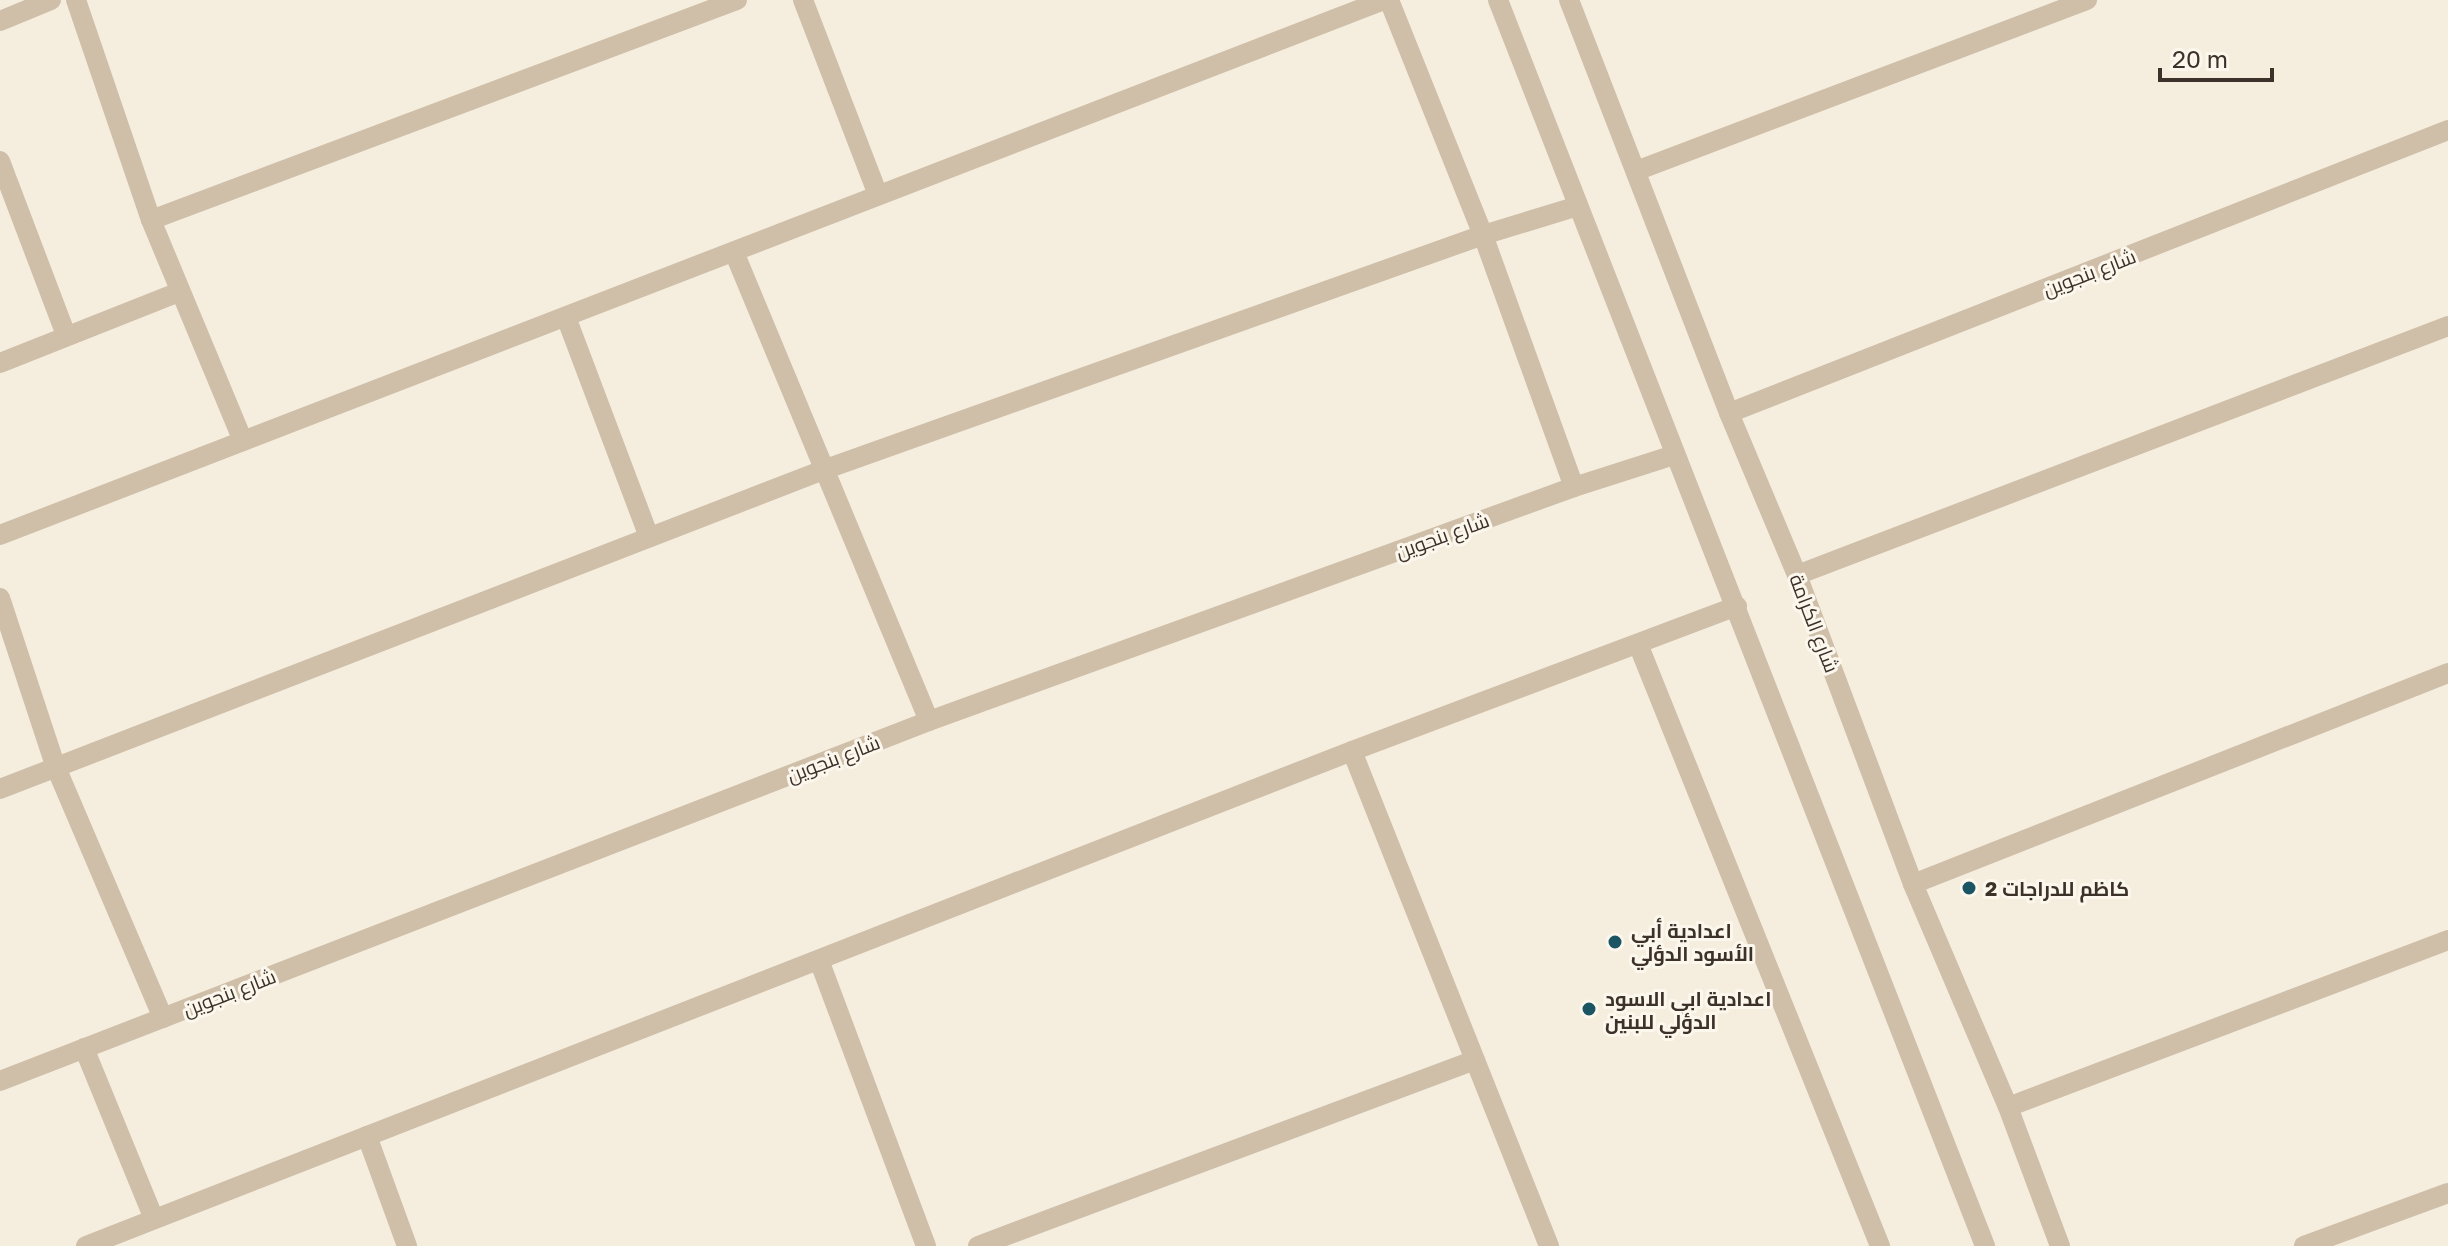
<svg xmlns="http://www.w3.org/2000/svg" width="2448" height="1246" font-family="'Golos Text',Cairo,sans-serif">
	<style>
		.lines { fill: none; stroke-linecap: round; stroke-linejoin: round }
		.minor { stroke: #cfbfa9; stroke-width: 20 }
		.poi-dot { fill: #1b5462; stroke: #fcf7ed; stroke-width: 3 }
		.labels { text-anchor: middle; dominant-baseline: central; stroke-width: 6; stroke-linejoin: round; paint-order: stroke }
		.street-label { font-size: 20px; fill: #3c322a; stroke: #fcf7ed }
		.poi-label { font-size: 20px; font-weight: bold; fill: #3c322a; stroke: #fcf7ed; text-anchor: start }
	</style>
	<rect width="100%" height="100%" fill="#f5eedf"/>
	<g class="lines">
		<g class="minor">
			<polyline points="76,0 151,220 243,441"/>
			<polyline points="803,0 878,195"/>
			<polyline points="1389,0 1483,235 1574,487"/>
			<polyline points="1498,0 1985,1246"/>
			<polyline points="1569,0 1729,413 1797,575 1913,884 2008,1107 2060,1246"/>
			<polyline points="0,21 51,0"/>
			<polyline points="0,161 66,335"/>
			<polyline points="1636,171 2087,0"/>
			<polyline points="151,220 737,0"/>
			<polyline points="734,252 929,721"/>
			<polyline points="566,317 649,537"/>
			<polyline points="0,363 179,292"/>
			<polyline points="1729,413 2448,130"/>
			<polyline points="0,535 1384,0"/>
			<polyline points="1797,575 2448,326"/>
			<polyline points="0,598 55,765 163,1018"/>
			<polyline points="1638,644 1880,1246"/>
			<polyline points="1352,751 1549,1246"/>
			<polyline points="0,789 826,469 1483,235 1578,206"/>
			<polyline points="1913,884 2448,673"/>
			<polyline points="819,960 926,1246"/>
			<polyline points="84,1048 154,1219"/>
			<polyline points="0,1081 929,721 1574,487 1674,455"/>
			<polyline points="2008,1107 2448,940"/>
			<polyline points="367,1136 407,1246"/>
			<polyline points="86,1246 1352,751 1737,606"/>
			<polyline points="978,1246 1475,1060"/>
			<polyline points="2304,1246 2448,1193"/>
		</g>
	</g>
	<g class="poi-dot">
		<circle cx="1969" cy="888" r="8"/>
		<circle cx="1615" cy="942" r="8"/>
		<circle cx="1589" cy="1009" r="8"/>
	</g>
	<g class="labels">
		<g class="street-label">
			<text transform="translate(2089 272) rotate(-21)">شارع بنجوين</text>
			<text transform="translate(1442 535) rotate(-20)">شارع بنجوين</text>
			<text transform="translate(1815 623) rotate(69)">شارع الكرامة</text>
			<text transform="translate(833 758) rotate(-21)">شارع بنجوين</text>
			<text transform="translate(229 992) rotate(-21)">شارع بنجوين</text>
		</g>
		<g class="poi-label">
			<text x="1985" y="888">كاظم للدراجات 2</text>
			<text x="1631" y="930">اعدادية أبي<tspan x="1631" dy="23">الأسود الدؤلي</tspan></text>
			<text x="1605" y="998">اعدادية ابي الاسود<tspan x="1605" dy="23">الدؤلي للبنين</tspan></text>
		</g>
	</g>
	<path d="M2160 68v12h112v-12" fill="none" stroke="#3c322a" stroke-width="4"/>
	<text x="2172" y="68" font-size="24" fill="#3c322a" stroke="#fcf7ed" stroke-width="6" paint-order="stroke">20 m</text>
</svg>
